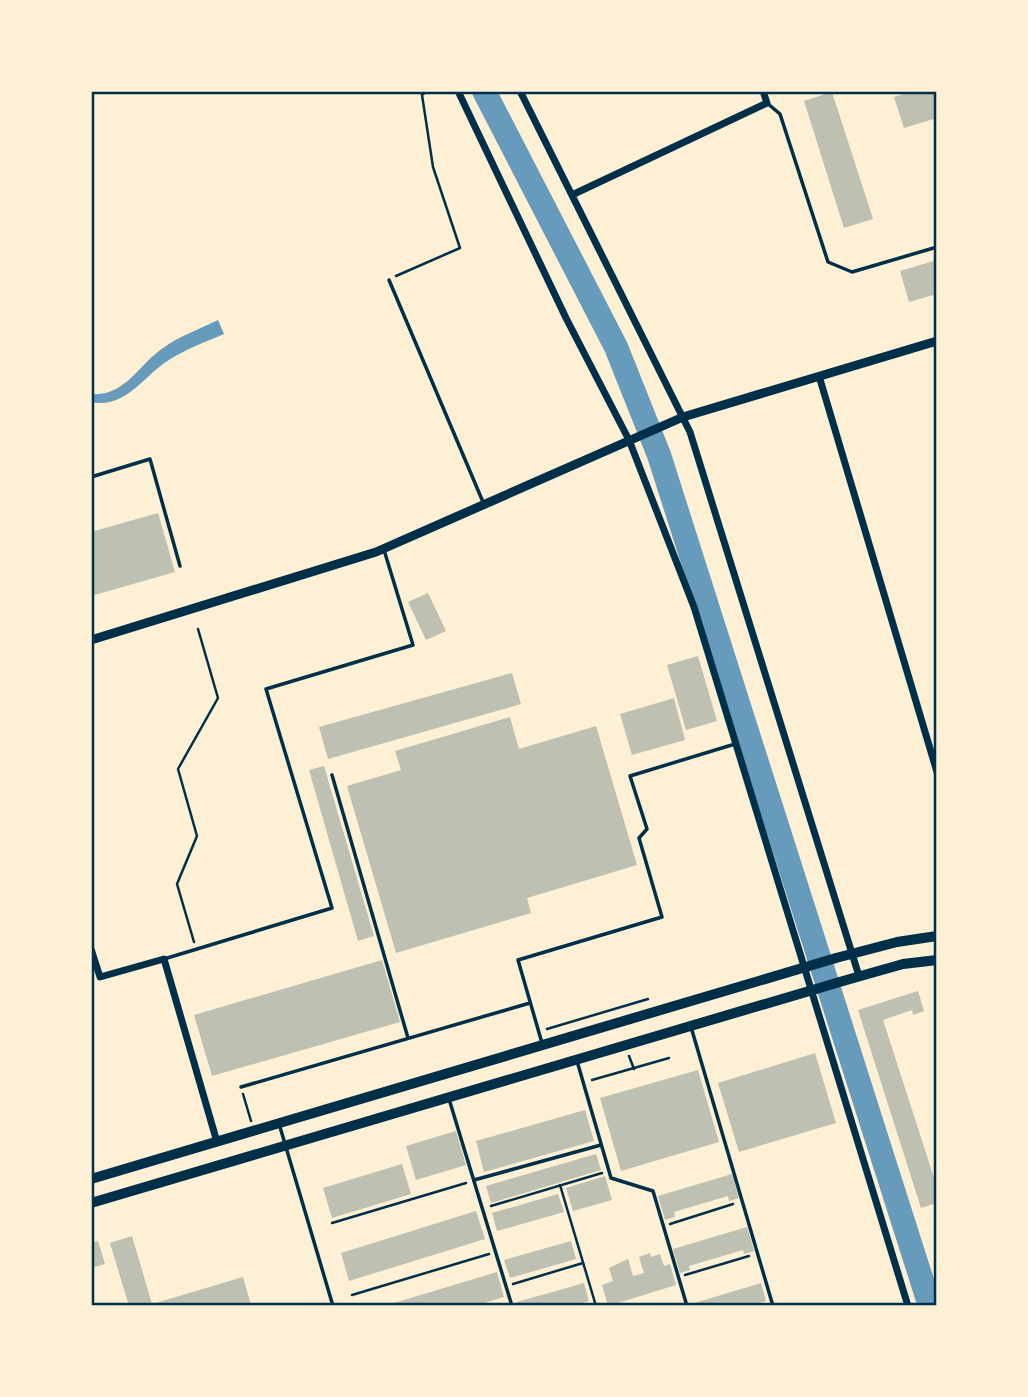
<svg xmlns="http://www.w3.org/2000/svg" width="1028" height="1397" font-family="Cabin,sans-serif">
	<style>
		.water { fill: #669bbc }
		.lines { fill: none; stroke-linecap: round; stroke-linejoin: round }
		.river { stroke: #669bbc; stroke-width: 24 }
		.building { fill: #bec0b2 }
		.path { stroke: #003049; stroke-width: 2.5 }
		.service { stroke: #003049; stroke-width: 3.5 }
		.minor { stroke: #003049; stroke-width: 7 }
		.tertiary { stroke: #003049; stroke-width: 9 }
		.primary { stroke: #003049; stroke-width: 10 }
		.neatline { fill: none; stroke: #003049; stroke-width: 2.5 }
	</style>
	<rect width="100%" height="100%" fill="#fdf0d5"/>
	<path class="water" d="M218 320 224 334C205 342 186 349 169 360 143 376 126 409 91 402V394C125 397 138 365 163 348 179 336 200 329 218 320Z"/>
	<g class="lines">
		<polyline class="river" points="484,91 616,347 659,455 930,1306"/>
	</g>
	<g class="building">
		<polygon points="914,91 937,91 937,118 904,128 894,97"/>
		<polygon points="832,92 873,219 844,228 804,101"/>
		<polygon points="937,260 937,294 909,302 900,271"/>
		<polygon points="158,513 175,572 91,596 91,532"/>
		<polygon points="428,593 446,631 426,640 408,602"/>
		<polygon points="698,656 717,721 686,730 667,665"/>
		<polygon points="512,673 521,704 328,759 319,727"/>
		<polygon points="674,698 685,740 632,755 620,714"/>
		<polygon points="510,717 519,749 596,726 637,865 527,898 531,913 396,953 347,786 401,770 395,751"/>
		<polygon points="324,766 374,936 358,941 309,770"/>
		<polygon points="382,960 400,1022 212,1076 194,1015"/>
		<polygon points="918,991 924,1011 913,1015 912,1010 883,1020 937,1187 937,1203 921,1208 858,1010"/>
		<polygon points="815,1053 836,1123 739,1152 718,1083"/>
		<polygon points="698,1070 719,1142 621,1171 600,1098"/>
		<polygon points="585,1110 594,1141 484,1172 476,1141"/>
		<polygon points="456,1131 466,1165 416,1180 406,1146"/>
		<polygon points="596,1154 601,1170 491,1203 486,1186"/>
		<polygon points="402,1164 411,1194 332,1218 323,1188"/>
		<polygon points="732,1174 739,1198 729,1201 728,1196 674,1212 675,1217 665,1220 658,1196"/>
		<polygon points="605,1176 612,1200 573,1211 566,1188"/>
		<polygon points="558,1194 564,1212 497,1231 492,1213"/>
		<polygon points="476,1211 485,1239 349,1281 341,1253"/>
		<polygon points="747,1227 754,1251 744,1254 743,1250 689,1266 690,1270 680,1273 673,1249"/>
		<polygon points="132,1236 152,1304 243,1277 251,1305 129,1306 110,1243"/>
		<polygon points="98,1241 105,1264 91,1268 91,1243"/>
		<polygon points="571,1241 576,1259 510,1278 504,1260"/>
		<polygon points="650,1253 651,1257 660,1254 664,1266 670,1264 676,1285 608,1306 602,1285 613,1281 609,1268 628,1259 633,1276 644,1273 639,1257"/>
		<polygon points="497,1272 504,1297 474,1306 384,1306"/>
		<polygon points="584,1283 589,1301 571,1306 519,1306 517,1302"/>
		<polygon points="761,1283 766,1301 749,1306 692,1306 691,1304"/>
	</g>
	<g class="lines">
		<g class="path">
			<polyline points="396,276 460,248 433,167 422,95 427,91"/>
			<polyline points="194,942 177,884 197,836 178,769 218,698 198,629"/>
			<polyline points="547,1029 648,999"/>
			<polyline points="629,1056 634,1069"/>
			<polyline points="592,1080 669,1058"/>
			<polyline points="243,1094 251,1121"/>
			<polyline points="560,1185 596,1306"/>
			<polyline points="491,1206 602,1173"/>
			<polyline points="332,1223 466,1183"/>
			<polyline points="670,1224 733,1204"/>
			<polyline points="685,1275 749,1256"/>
			<polyline points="513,1284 583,1263"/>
			<polyline points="352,1295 489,1254"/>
		</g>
		<g class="service">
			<polyline points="767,103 780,114 828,262 852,272 937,247"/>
			<polyline points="389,280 483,502"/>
			<polyline points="91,477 150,459 180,566"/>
			<polyline points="332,775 408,1038"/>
			<polyline points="164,959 332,908 266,689 413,645 384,550"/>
			<polyline points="691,1027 773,1306"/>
			<polyline points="542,1043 518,960 662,917 639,838 647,829 630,776 735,744"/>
			<polyline points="577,1061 611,1178 653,1191 687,1306"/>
			<polyline points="241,1087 530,1003"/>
			<polyline points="449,1099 512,1306"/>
			<polyline points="280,1127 333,1306"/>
			<polyline points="474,1180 601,1145"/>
		</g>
		<g class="minor">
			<polyline points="458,91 566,318 629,440 694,607 908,1306"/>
			<polyline points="520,91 690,432 859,976"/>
			<polyline points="574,194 767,103 763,91"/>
			<polyline points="819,376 937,772"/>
			<polyline points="91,949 100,977 164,959 217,1142"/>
		</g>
		<polyline class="tertiary" points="91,640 376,552 683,417 937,341"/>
		<g class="primary">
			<polyline points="91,1179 836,958 897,942 937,936"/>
			<polyline points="91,1203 843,981 903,964 937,960"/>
		</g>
	</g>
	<rect width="1028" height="1397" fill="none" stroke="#fdf0d5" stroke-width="186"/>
	<rect x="93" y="93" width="842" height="1211" class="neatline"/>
</svg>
